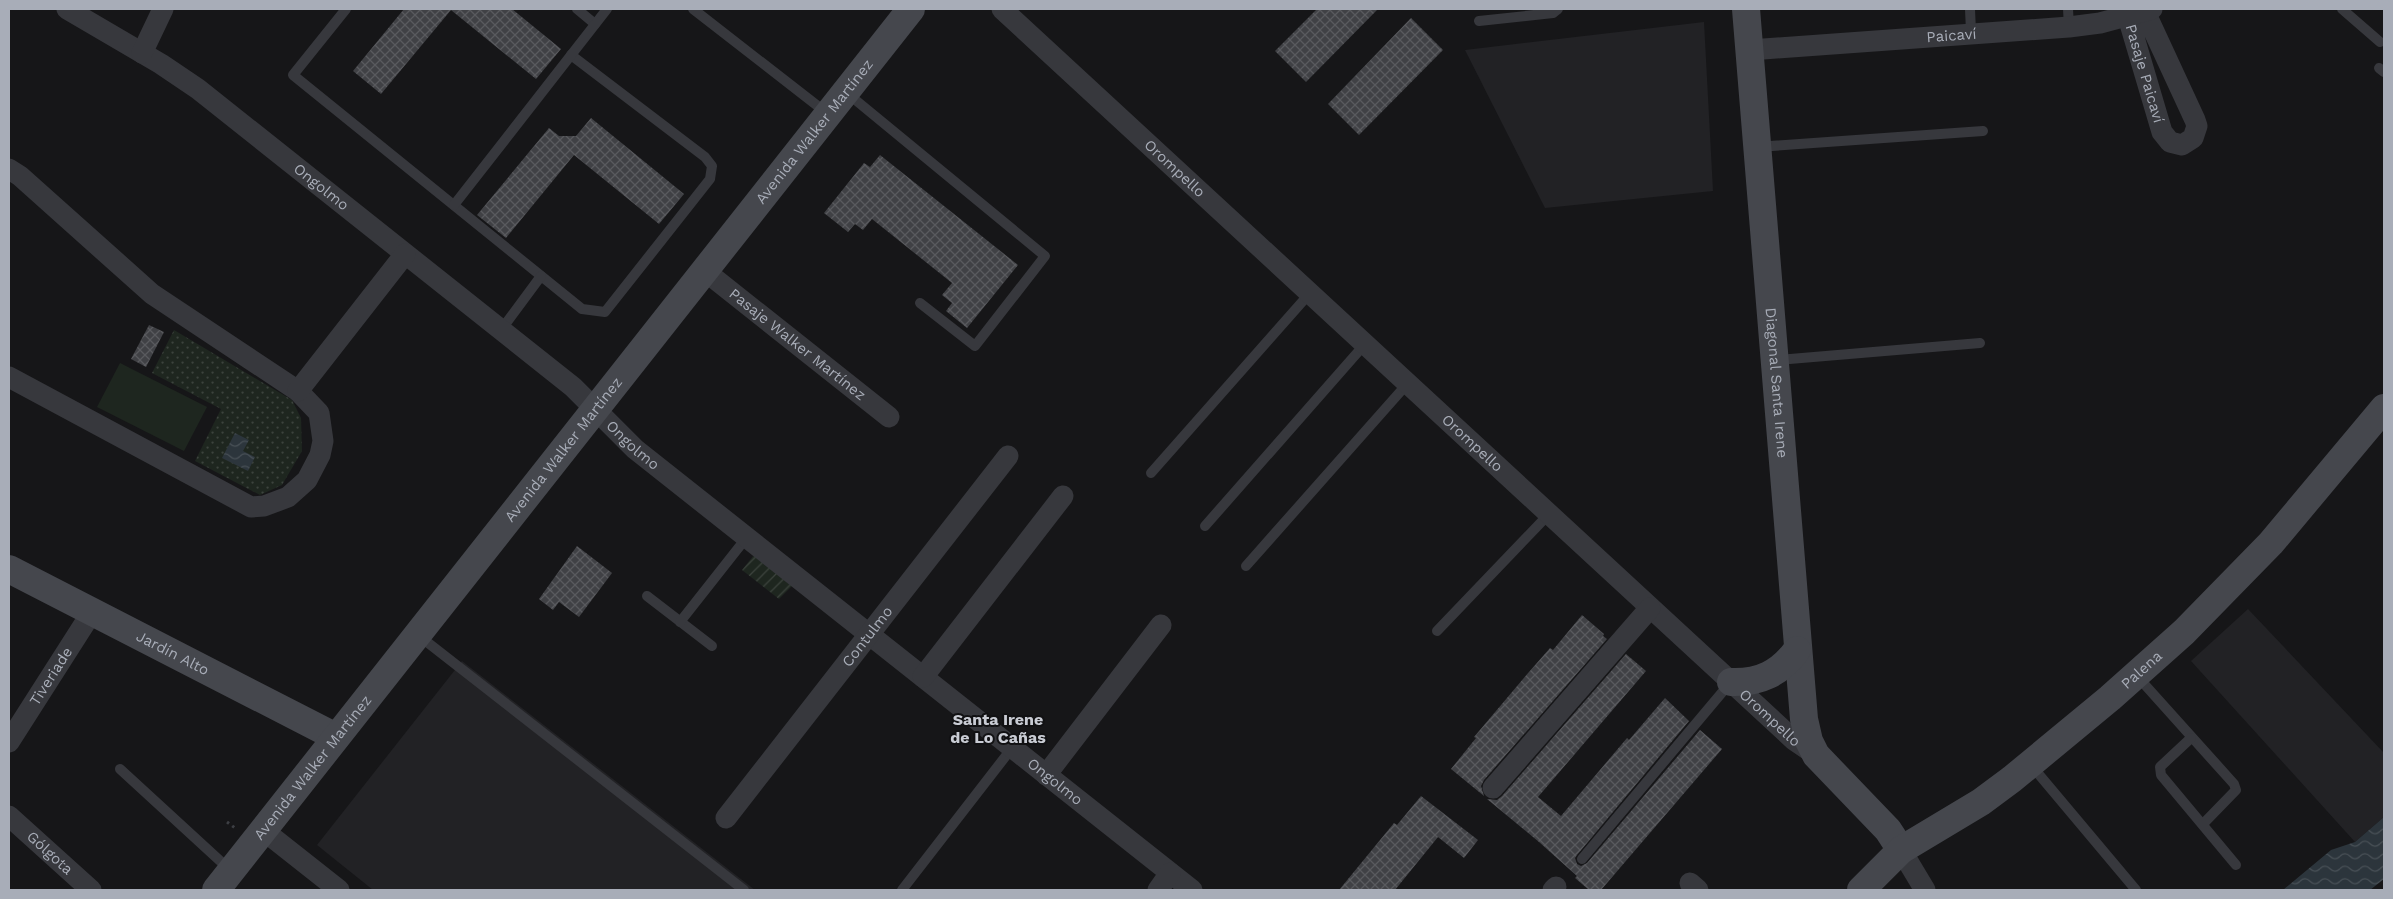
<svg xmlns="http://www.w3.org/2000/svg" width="2393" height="899" font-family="'Work Sans',sans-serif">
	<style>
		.built { fill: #222225 }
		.grass { fill: url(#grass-dots) }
		.garden { fill: url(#garden-furrows) }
		.pitch { fill: #1e261f }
		.water { fill: url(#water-waves) }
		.building { fill: url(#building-cross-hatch) }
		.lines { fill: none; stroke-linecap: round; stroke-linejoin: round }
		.path { stroke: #3d3f44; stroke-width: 3; stroke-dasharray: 2.5 4; stroke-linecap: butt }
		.lane { stroke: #37383d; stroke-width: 10 }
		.street { stroke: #37383d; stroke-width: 21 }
		.secondary { stroke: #45474d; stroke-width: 28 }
		.labels { text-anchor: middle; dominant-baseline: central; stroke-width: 4; stroke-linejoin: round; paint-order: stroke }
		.street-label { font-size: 15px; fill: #a8adb8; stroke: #111113 }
		.neighbourhood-label { font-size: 16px; font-weight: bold; fill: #c9ccd4; stroke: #111113 }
	</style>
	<defs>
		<pattern id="grass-dots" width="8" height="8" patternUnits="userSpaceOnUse" patternTransform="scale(1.25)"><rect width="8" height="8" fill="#1e261f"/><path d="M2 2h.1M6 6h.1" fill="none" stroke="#3c433d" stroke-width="1.8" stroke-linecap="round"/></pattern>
		<pattern id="garden-furrows" width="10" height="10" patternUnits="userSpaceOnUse" patternTransform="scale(1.25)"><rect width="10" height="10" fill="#1e261f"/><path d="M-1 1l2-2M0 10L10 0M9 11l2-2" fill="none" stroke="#3c433d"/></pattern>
		<pattern id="water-waves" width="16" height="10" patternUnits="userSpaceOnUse" patternTransform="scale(1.25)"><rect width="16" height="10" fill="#2c353c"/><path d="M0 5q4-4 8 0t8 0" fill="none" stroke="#485056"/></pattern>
		<pattern id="building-cross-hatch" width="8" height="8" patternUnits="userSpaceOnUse" patternTransform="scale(1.25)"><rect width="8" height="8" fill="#404145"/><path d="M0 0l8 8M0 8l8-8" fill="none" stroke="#595a5e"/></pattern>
	</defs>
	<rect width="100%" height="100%" fill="#161618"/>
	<g class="built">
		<polygon points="1704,22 1713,191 1545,208 1465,50"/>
		<polygon points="2248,609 2384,753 2384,817 2355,842 2191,661"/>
		<polygon points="462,661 755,890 373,890 317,845"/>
	</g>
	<polygon class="grass" points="174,330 292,400 301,418 302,451 282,485 260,495 195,461 221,409 152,373"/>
	<polygon class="garden" points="754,555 792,586 779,599 742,570"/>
	<polygon class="pitch" points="120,363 207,407 184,451 97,407"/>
	<g class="water">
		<polygon points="235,433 249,440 243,451 255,457 248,471 222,458"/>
		<polygon points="2384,817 2384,879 2370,890 2283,890 2331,850 2355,842"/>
	</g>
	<g class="building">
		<polygon points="404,9 512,9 561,49 536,79 451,10 381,94 353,71"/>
		<polygon points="1317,9 1378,9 1306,82 1275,51"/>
		<polygon points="1411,18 1443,50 1359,135 1328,104"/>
		<polygon points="591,118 684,194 659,224 574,155 506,238 477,215 549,128 559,136 576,136"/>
		<polygon points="880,155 1018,265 967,328 946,311 952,303 942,295 952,283 872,219 863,230 855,224 848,232 824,213 864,163 870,167"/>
		<polygon points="149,325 164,332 146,367 131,359"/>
		<polygon points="577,546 612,573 579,617 559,602 553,610 539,599"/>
		<polygon points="1582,615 1604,634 1603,636 1607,639 1484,780 1481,786 1484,796 1451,769 1476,738 1474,737 1523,679 1550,648 1553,650"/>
		<polygon points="1626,654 1646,671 1538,797 1561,816 1627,738 1629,740 1665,698 1689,721 1577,855 1575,858 1577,864 1581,866 1587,863 1700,730 1722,749 1601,890 1589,890 1575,878 1577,876 1539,842 1487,799 1497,800 1502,796"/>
		<polygon points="1421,796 1478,840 1464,858 1438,837 1395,890 1339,890 1394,823 1397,825"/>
	</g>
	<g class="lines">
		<polyline class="path" points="227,822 235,828"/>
		<g class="lane">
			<polyline points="346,9 293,75 582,309 605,312 710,179 712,166 705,157 571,55"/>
			<polyline points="577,9 595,24"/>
			<polyline points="693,9 828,114"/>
			<polyline points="1970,9 1971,32"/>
			<polyline points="2068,9 2069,27"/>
			<polyline points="2342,9 2380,42"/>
			<polyline points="1479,21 1553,13 1558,9"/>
			<polyline points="2379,68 2384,72"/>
			<polyline points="847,93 1045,256 975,346 920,303"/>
			<polyline points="1757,147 1983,131"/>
			<polyline points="454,205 607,9"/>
			<polyline points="501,330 541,276"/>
			<polyline points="1777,360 1980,343"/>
			<polyline points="1151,473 1310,293"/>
			<polyline points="1205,526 1365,344"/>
			<polyline points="1246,566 1408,383"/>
			<polyline points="647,596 712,646"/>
			<polyline points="680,622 747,537"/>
			<polyline points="1437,631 1549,514"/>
			<polyline points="418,635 744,890"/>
			<polyline points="2137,676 2234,784 2236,790 2203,824"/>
			<polyline points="2191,738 2160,767 2161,775 2236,865"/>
			<polyline points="2031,765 2136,890"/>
			<polyline points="120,769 230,870"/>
			<polyline points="1582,859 1730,683"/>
			<polyline points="902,890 1012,748"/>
		</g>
		<g class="street">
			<path id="s1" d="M67 9 161 64 198 89 573 387 635 449 1192 890"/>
			<path id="s2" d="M1002 9 1794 740 1816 755"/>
			<path id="s3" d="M2128 17 2162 132 2170 142 2182 145 2193 138 2197 126 2195 120 2145 12"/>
			<path id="s4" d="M1750 50 2069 27 2100 23 2152 9"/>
			<polyline points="142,53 163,9"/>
			<polyline points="9,169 20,176 152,294 298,391 319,413 323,441 320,455 307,480 288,497 264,506 251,507 9,377"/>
			<path id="s5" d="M705 271 889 417"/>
			<polyline points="298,391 405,254"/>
			<polyline points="923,677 1063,496"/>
			<path id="s6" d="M9 742 92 612"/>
			<polyline points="1046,775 1161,625"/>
			<polyline points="1493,788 1650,608"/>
			<path id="s7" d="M9 816 91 890"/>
			<path id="s8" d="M726 818 1008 456"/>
			<polyline points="263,830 339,890"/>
			<polyline points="1901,850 1925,890"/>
			<polyline points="1690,883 1698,890"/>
			<polyline points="1158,890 1170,873"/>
			<polyline points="1553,890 1556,887"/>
		</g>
		<g class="secondary">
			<path id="s9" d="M1746 9 1804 719 1809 741 1816 755 1888 830 1901 850"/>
			<path id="s10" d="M9 569 336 737"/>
			<path d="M1731 682C1760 683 1780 673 1797 650"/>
			<path id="s11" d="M216 890 911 9"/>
			<path id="s12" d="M1861 890 1901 850 1981 802 2012 779 2110 698 2184 632 2271 543 2384 408"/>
		</g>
	</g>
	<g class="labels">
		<g class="street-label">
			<text stroke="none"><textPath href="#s4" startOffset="202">Paicaví</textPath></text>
			<text stroke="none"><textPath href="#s3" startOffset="59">Pasaje Paicaví</textPath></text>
			<text stroke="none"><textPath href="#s11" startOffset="966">Avenida Walker Martínez</textPath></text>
			<text stroke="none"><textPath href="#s2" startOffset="235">Orompello</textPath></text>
			<text stroke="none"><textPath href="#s1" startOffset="311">Ongolmo</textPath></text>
			<text stroke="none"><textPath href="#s5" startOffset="118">Pasaje Walker Martínez</textPath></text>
			<text stroke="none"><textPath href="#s9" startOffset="375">Diagonal Santa Irene</textPath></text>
			<text stroke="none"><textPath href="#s2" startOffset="640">Orompello</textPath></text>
			<text stroke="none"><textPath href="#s1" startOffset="716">Ongolmo</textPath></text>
			<text stroke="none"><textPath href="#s11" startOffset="561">Avenida Walker Martínez</textPath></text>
			<text stroke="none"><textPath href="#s8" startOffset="230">Contulmo</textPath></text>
			<text stroke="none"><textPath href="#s10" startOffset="184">Jardín Alto</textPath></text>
			<text stroke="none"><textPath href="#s12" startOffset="358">Palena</textPath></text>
			<text stroke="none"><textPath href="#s6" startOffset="78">Tiveriade</textPath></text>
			<text stroke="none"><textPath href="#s2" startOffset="1045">Orompello</textPath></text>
			<text stroke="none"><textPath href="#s11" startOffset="156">Avenida Walker Martínez</textPath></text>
			<text stroke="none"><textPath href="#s1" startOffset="1256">Ongolmo</textPath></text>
			<text stroke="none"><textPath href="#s7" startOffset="55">Gólgota</textPath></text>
		</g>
		<g class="neighbourhood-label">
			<text x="998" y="719">Santa Irene<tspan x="998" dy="18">de Lo Cañas</tspan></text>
		</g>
	</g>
	<rect width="2393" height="899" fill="none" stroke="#a8adb8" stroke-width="20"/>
</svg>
